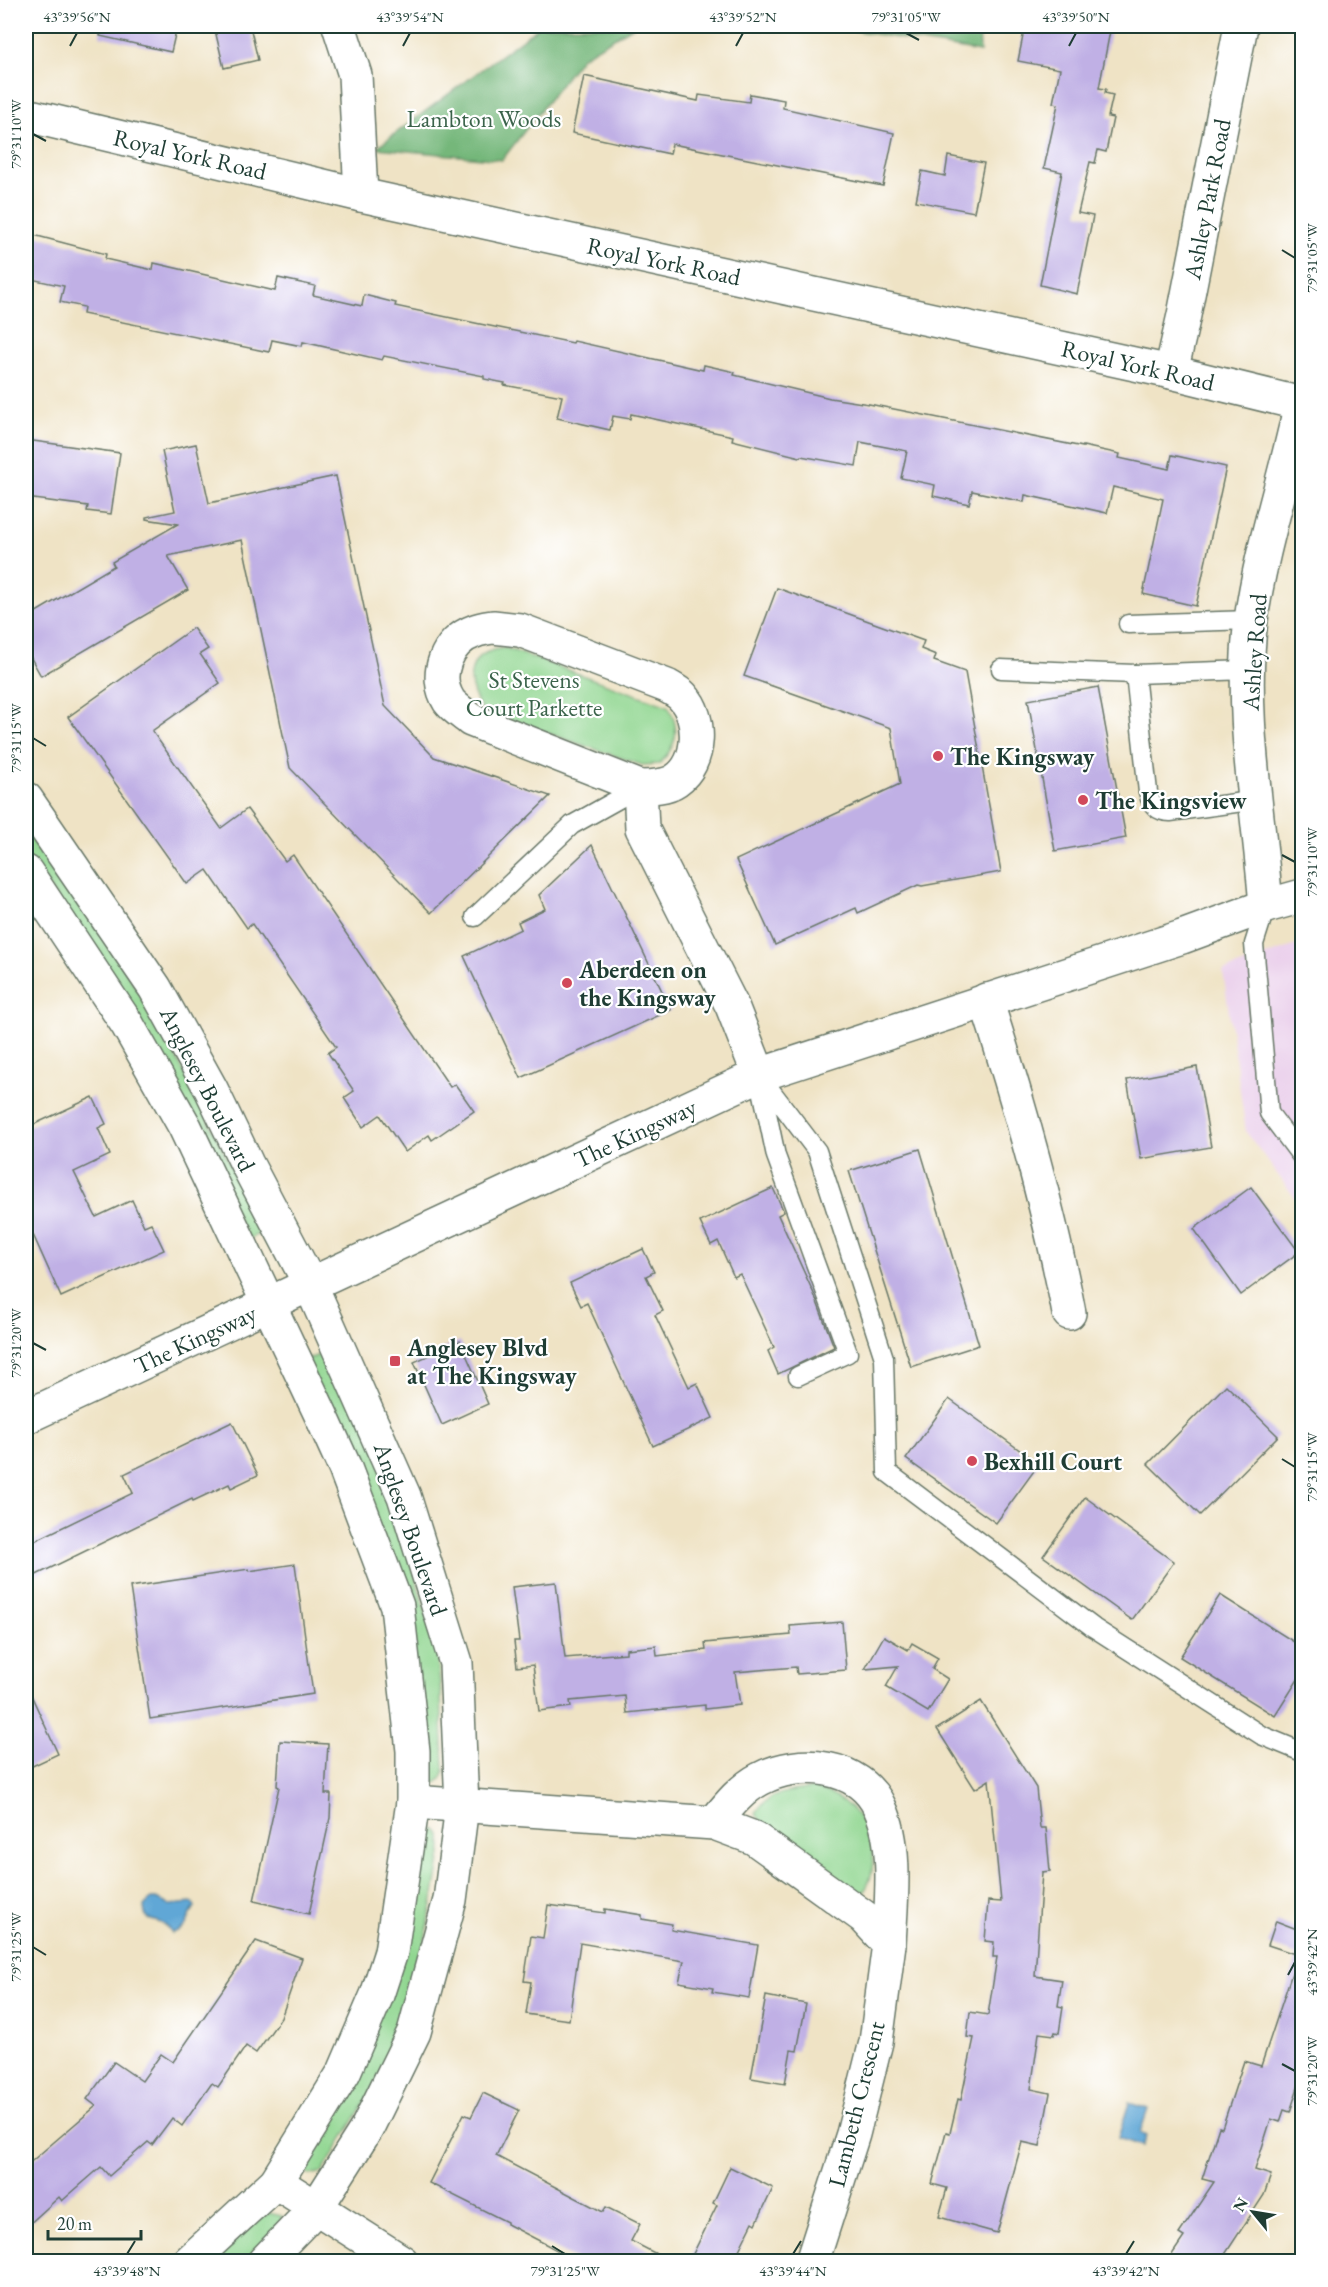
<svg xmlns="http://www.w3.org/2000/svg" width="1328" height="2287" font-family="'EB Garamond',serif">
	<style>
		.built { fill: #ebd1ec }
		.green { fill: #90d690; stroke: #588a62; stroke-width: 1.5 }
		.forest { fill: #74b77a; stroke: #4a7a57; stroke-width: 1.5 }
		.water { fill: #60a7d6; stroke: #407285; stroke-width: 1.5 }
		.building { fill: #c0b0e5 }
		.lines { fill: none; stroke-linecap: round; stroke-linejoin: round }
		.service-casing { stroke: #687767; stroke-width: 21 }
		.minor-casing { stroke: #687767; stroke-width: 36 }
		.tertiary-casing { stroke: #687767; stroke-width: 36 }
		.secondary-casing { stroke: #687767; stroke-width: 36 }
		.service { stroke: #fff; stroke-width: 18 }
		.minor { stroke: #fff; stroke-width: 33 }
		.tertiary { stroke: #fff; stroke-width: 33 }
		.secondary { stroke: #fff; stroke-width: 33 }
		.ticks { fill: none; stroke: #1f3d34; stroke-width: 2 }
		.poi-dot { fill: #d1495b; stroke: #fff; stroke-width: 2 }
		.labels { text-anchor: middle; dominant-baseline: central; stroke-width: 4.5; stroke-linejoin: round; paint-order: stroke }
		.park-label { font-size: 24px; fill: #3b634b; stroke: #fff }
		.street-label { font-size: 24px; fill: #1f3d34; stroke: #fff }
		.poi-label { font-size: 24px; font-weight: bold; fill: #1f3d34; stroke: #fff; text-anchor: start }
		.neatline { fill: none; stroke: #1f3d34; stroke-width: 2 }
		.ticks-label { font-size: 15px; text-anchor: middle; fill: #1f3d34 }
	</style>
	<rect width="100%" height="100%" fill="#fff"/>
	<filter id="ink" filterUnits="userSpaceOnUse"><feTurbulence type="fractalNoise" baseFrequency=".0167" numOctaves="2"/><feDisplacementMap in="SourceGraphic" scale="12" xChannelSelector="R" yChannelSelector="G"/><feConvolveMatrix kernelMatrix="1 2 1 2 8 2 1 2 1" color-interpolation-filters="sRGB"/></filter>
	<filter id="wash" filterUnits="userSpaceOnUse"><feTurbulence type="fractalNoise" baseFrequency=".008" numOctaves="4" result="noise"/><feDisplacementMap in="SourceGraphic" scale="24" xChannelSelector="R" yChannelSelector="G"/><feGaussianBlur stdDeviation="1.35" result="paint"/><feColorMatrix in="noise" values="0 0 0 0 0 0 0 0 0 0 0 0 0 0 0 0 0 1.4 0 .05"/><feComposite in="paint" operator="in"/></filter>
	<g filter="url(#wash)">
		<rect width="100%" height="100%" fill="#efe3c5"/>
		<polygon class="built" points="1302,943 1302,1207 1246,1132 1223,971"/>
		<g class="green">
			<path d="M506 648 668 706C681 729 677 746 659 764L642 765 483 711C463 681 466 651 506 648Z"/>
			<path d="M26 829C63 880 101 932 135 986 184 1065 222 1149 262 1232L249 1239 96 953 26 855Z"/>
			<polygon points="328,1351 382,1461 437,1652 441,1694 444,1772 441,1779 436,1783 423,1781 412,1687 304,1361"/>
			<path d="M815 1788C824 1792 836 1796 844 1802 851 1808 862 1819 866 1827 875 1848 877 1880 859 1897L815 1860 763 1826 756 1813C767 1792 794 1790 815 1788Z"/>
			<path d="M428 1829 436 1830 441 1835 442 1848C430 1920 417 1994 386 2061 369 2099 344 2135 323 2172L310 2175 301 2167 418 1845Z"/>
			<polygon points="269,2213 282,2216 280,2225 248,2261 210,2262 253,2222"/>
		</g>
		<g class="forest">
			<polygon points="540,26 634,26 582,57 502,160 376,148"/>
			<polygon points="829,26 979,26 980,52"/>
		</g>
		<g class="water">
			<path d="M151 1899H157L169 1905 193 1903 195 1907C186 1918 192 1927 172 1933 170 1930 168 1927 165 1925 153 1917 145 1925 144 1906Z"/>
			<polygon points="1129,2103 1148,2109 1140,2133 1146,2136 1142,2146 1118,2138"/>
		</g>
		<g id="blocks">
			<g class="building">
				<polygon points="101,26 177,26 171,52 100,36"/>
				<polygon points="214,26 250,26 258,60 224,68"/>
				<polygon points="1025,26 1111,26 1099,88 1106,89 1105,93 1113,95 1108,117 1113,118 1106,152 1098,150 1095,163 1090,162 1078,213 1093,216 1077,294 1040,285 1062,172 1044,168 1058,104 1053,103 1060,69 1018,61"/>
				<polygon points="584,76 698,101 699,95 749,102 750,94 784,100 783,108 894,133 883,186 672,144 670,154 572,133"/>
				<polygon points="948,156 984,163 974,212 916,201 922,171 945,176"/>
				<polygon points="26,233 106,254 105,259 153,270 154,263 275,291 278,278 315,286 313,295 362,306 364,295 396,303 395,306 480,324 573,343 574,341 703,370 704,365 735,372 734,375 830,398 869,404 1083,447 1083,446 1120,454 1119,458 1169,469 1172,455 1226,467 1196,606 1143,594 1163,499 1113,487 1107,513 1025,495 1024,502 972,491 969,504 933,496 935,485 901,478 907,451 860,442 856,466 801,456 800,457 732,440 733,436 631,414 630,419 613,416 610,430 557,418 562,396 504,385 505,383 484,379 484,376 384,356 382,360 303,342 302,346 272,340 269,352 83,314 84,307 60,302 64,286 26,278"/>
				<polygon points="26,440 120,453 111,514 87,511 88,506 26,498"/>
				<polygon points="196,444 209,503 336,476 385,706 434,757 550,796 431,913 290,768 242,540 168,556 188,590 41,676 26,649 26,618 114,566 112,562 178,524 146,519 146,517 175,511 162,451"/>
				<polygon points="777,588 924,641 921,649 936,655 934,661 965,672 1001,872 922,886 918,885 858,913 856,908 775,945 736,860 900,784 891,728 744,676"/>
				<polygon points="193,628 208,649 200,654 220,683 152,731 221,828 247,809 285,861 293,855 450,1087 455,1084 474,1111 432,1140 429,1135 405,1152 380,1115 363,1127 344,1098 354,1091 328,1053 336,1047 252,924 247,928 207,870 187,884 68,717"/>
				<polygon points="1098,687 1126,838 1055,851 1028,700"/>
				<polygon points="592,845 671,1010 521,1078 464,956 521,929 518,922 545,909 539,895"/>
				<polygon points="1197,1067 1211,1147 1141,1159 1127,1080"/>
				<polygon points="93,1097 106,1124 98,1128 110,1155 74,1172 96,1217 132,1200 144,1226 151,1223 164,1250 61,1297 26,1219 26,1128"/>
				<polygon points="920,1149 979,1345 911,1367 849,1171"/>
				<polygon points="1251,1187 1299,1252 1241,1295 1194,1229"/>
				<polygon points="773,1188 784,1212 778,1215 814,1294 834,1347 778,1374 768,1351 774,1347 740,1274 734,1277 718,1241 711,1245 700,1222"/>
				<polygon points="643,1249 654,1272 646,1276 663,1311 655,1315 689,1387 697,1383 713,1418 653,1446 587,1303 581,1306 570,1283"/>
				<polygon points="460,1341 488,1404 442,1425 414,1362"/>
				<polygon points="1226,1385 1278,1436 1200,1515 1148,1464"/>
				<polygon points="949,1399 1039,1464 996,1523 906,1459"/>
				<polygon points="232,1422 258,1475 231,1488 229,1484 193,1501 192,1499 26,1580 26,1545 133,1493 124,1474"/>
				<polygon points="1085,1497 1174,1562 1132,1620 1043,1556"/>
				<polygon points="295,1564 313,1694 150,1719 130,1587 249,1569 249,1571"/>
				<polygon points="556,1582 565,1658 626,1653 626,1649 656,1646 657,1656 706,1650 705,1643 791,1635 790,1626 842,1622 846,1670 797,1674 796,1667 735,1672 740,1705 705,1709 705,1705 627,1713 625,1696 570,1701 571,1707 539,1711 533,1665 517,1667 514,1641 519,1641 512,1587"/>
				<polygon points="1220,1595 1302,1647 1302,1673 1275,1716 1180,1657"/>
				<polygon points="884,1636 908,1650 912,1643 938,1658 932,1669 948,1679 928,1712 886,1687 898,1666 865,1669"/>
				<polygon points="26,1684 58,1754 26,1769"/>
				<polygon points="981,1701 1036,1788 1040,1828 1046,1828 1050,1871 1042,1872 1035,1976 1062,1980 1058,2006 1063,2007 1059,2033 1055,2032 1054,2035 1039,2033 1031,2089 1050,2093 1040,2146 1022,2142 997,2233 939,2217 947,2188 932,2184 946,2132 950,2133 958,2099 961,2100 974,2038 967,2037 970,2012 988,2015 997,1957 993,1957 994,1942 985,1941 988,1901 1001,1902 989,1780 975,1789 937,1729"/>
				<polygon points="280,1741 328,1744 325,1794 331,1794 330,1818 309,1914 254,1901 279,1787 277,1786"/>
				<polygon points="548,1905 605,1913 605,1909 642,1915 642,1919 672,1924 671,1930 758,1945 749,1998 712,1992 713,1988 679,1982 684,1961 580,1943 569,2020 526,2014 531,1982 524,1981 531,1936 543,1938"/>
				<polygon points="1276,1921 1302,1931 1302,2075 1290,2112 1284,2110 1280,2122 1271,2119 1255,2170 1271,2175 1264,2195 1220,2262 1167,2262 1184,2237 1179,2234 1214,2182 1202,2179 1219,2127 1222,2128 1244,2061 1261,2066 1298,1955 1268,1945"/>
				<polygon points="256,1941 302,1958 281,2018 256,2053 246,2046 218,2087 212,2083 182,2126 172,2118 152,2145 148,2142 109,2176 101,2167 62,2201 59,2197 26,2227 26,2166 96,2106 87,2099 114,2062 142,2081 161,2054 173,2062"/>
				<polygon points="766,1996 806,2004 797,2051 791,2050 785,2084 751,2078"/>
				<polygon points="483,2093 519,2110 496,2156 603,2212 606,2207 640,2224 631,2241 672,2262 580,2262 507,2224 507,2222 429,2183 464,2114 471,2117"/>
				<polygon points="730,2167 773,2188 756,2224 753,2222 733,2262 689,2262 717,2205 713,2203"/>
			</g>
		</g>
	</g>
	<g filter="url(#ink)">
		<use href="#blocks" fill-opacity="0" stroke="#687767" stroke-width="1.5"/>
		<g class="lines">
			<g class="service-casing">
				<g id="service">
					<polyline points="1128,624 1251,620"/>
					<polyline points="1001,669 1135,674 1248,670"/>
					<path d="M1135 674 1148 792C1151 805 1157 812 1170 812L1257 800"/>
					<polyline points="1266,906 1254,944 1269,1113 1302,1157"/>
					<polyline points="475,917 572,825 640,787"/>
					<polyline points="759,1075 817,1151 884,1358 887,1472 1094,1628 1261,1735 1302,1752"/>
					<polyline points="760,1080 776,1156 848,1353 798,1376"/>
				</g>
			</g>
			<g class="minor-casing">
				<g id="minor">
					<polyline points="339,26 355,75 361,195"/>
					<polyline points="1171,372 1184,315 1241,26"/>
					<path d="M493 627 520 630 667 686C672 689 678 692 682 696 703 718 701 763 676 780 666 787 652 787 640 787L471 720C464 714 454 708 449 701 433 676 446 641 475 631 480 629 487 628 493 627Z"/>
					<polyline points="640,787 642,828 732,1006 759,1075"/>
					<path d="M986 1000C1019 1103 1049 1207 1069 1313"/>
					<polyline points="413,1802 714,1823 754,1838 864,1917 889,1944 876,2042 853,2134 812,2262"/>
					<path d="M714 1823C727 1807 742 1788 760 1779 799 1758 860 1764 880 1808 898 1846 891 1903 889 1944"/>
					<polyline points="276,2182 402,2262"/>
				</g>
			</g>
			<g class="tertiary-casing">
				<g id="tertiary">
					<polyline points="26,799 155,988 211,1089 247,1164 311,1286 404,1496 456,1663 462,1806 450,1900 414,2032 367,2128 316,2208 264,2262"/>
					<polyline points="26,872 127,1024 185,1127 321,1415 345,1468 397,1606 413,1751 413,1802 391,1952 377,1995 344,2072 276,2182 189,2262"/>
					<path d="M1266 906C1259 813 1239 713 1251 620 1261 547 1286 476 1301 403"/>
					<polyline points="26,1417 759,1075 1182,937 1266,906 1302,896"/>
				</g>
			</g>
			<g class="secondary-casing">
				<polyline id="secondary" points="26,115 361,195 1171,372 1302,404"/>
			</g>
			<use href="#service" class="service"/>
			<use href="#minor" class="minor"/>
			<use href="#tertiary" class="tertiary"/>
			<use href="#secondary" class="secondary"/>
		</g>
	</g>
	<path class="ticks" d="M906 33 919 40M70 46 77 33M403 46 410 33M736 46 743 33M1069 46 1076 33M33 134 46 141M1282 250 1295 258M33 738 46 746M1282 855 1295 862M33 1343 46 1350M1282 1459 1295 1467M33 1947 46 1955M1288 1975 1295 1962M1282 2064 1295 2071M552 2246 565 2254M127 2254 135 2241M793 2254 801 2241M1126 2254 1134 2241"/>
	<g class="poi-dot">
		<circle cx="938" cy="756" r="6"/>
		<circle cx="1083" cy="800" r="6"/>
		<circle cx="567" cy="983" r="6"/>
		<rect x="389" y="1355" width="12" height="12" rx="3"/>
		<circle cx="972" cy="1461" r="6"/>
	</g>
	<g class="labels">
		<g class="park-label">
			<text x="484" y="118">Lambton Woods</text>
			<text x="534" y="679">St Stevens<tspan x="534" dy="28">Court Parkette</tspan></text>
		</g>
		<g class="street-label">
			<text transform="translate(190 154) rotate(13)">Royal York Road</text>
			<text transform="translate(1207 199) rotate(-79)">Ashley Park Road</text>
			<text transform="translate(664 261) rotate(12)">Royal York Road</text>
			<text transform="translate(1138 365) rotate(13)">Royal York Road</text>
			<text transform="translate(1254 652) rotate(-86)">Ashley Road</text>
			<text transform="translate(208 1089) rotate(63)">Anglesey Boulevard</text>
			<text transform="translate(635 1133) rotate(-25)">The Kingsway</text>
			<text transform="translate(195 1339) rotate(-25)">The Kingsway</text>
			<text transform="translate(411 1529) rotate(71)">Anglesey Boulevard</text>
			<text transform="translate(856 2104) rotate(-76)">Lambeth Crescent</text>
		</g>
		<g class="poi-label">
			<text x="950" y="756">The Kingsway</text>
			<text x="1095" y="800">The Kingsview</text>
			<text x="579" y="969">Aberdeen on<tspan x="579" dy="28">the Kingsway</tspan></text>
			<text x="407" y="1347">Anglesey Blvd<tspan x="407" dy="28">at The Kingsway</tspan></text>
			<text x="984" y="1461">Bexhill Court</text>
		</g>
	</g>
	<rect width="1328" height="2287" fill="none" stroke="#fff" stroke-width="66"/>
	<g transform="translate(1253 2212) rotate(300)" stroke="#ffffff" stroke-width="4.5" paint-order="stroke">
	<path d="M0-4.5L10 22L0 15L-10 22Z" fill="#1f3d34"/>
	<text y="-9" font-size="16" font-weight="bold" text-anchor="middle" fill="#1f3d34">N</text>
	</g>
	<path d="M48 2230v9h93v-9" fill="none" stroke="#1f3d34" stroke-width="3"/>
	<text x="57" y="2230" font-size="18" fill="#1f3d34" stroke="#ffffff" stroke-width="4.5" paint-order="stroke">20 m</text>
	<rect x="33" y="33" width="1262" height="2221" class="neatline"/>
	<g class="ticks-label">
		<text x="77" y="22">43°39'56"N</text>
		<text x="410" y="22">43°39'54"N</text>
		<text x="743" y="22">43°39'52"N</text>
		<text x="906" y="22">79°31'05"W</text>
		<text x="1076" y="22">43°39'50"N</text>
		<text transform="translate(16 134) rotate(-90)" y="5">79°31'10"W</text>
		<text transform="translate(1312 258) rotate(-90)" y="5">79°31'05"W</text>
		<text transform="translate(16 738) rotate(-90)" y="5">79°31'15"W</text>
		<text transform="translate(1312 862) rotate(-90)" y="5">79°31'10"W</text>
		<text transform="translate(16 1343) rotate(-90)" y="5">79°31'20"W</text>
		<text transform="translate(1312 1467) rotate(-90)" y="5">79°31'15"W</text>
		<text transform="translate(16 1947) rotate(-90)" y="5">79°31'25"W</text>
		<text transform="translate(1312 1962) rotate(-90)" y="5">43°39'42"N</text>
		<text transform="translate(1312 2071) rotate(-90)" y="5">79°31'20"W</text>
		<text x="127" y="2276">43°39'48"N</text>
		<text x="565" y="2276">79°31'25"W</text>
		<text x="793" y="2276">43°39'44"N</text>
		<text x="1126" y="2276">43°39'42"N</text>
	</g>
</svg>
